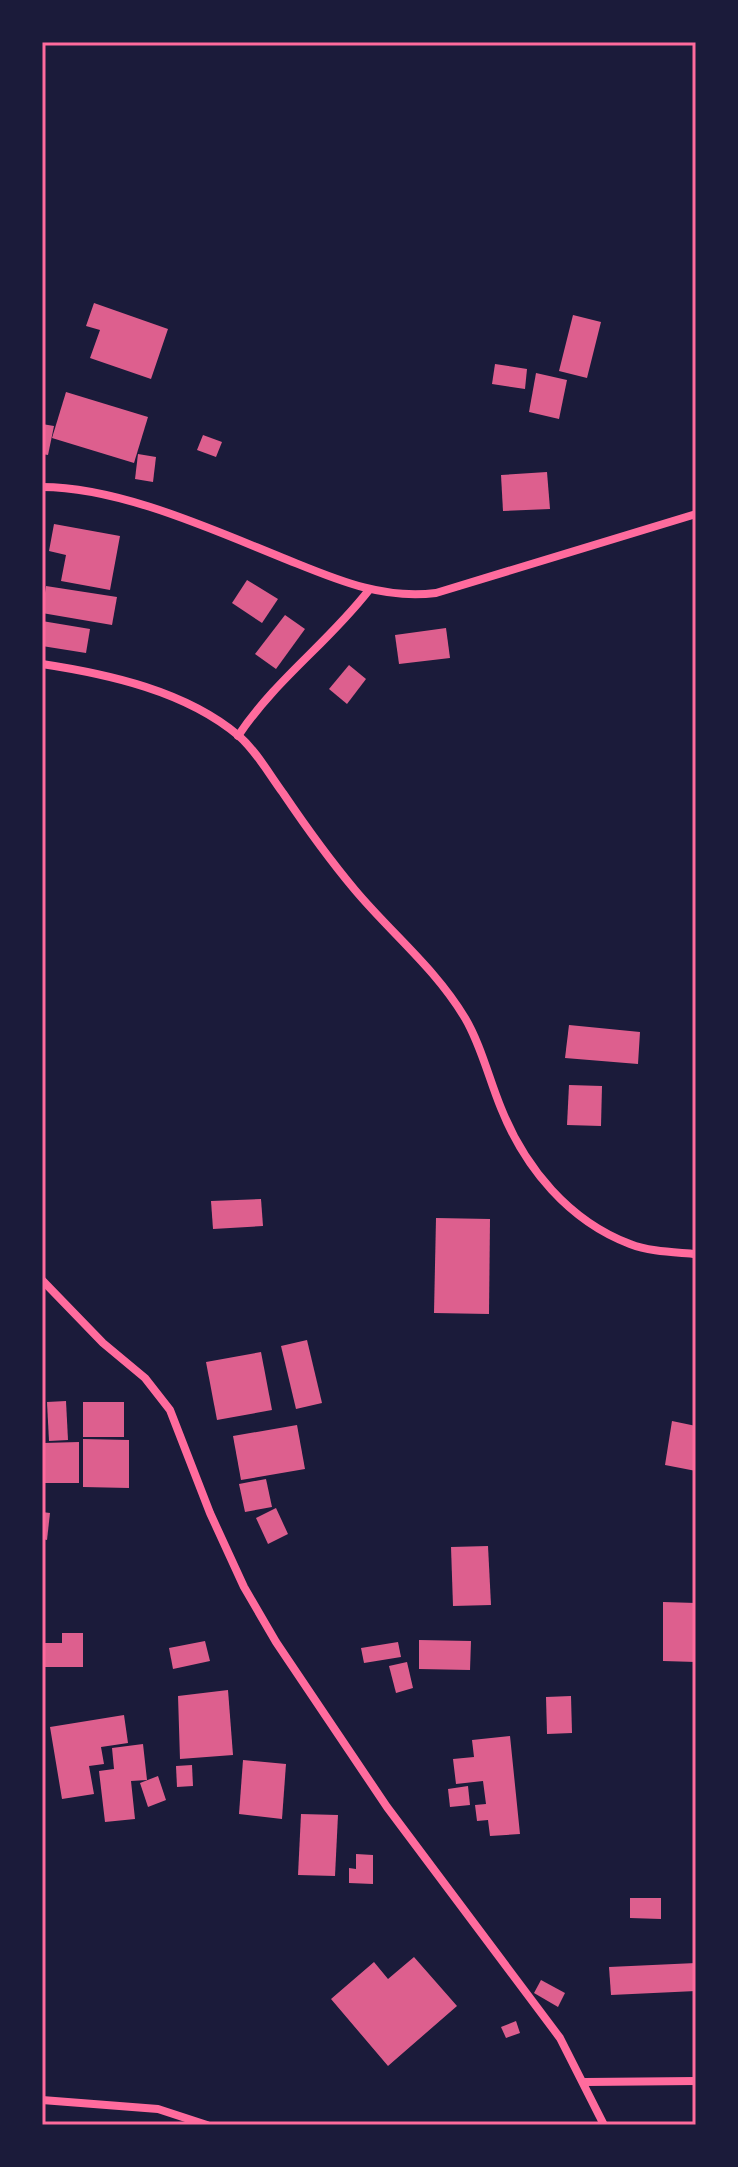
<svg xmlns="http://www.w3.org/2000/svg" width="738" height="2167" font-family="'Noto Serif',serif">
	<style>
		.building { fill: #dd5f8e }
		.lines { fill: none; stroke-linecap: round; stroke-linejoin: round }
		.minor { stroke: #ff6b9d; stroke-width: 8 }
		.neatline { fill: none; stroke: #ff6b9d; stroke-width: 3 }
	</style>
	<rect width="100%" height="100%" fill="#1b1b3a"/>
	<g class="building">
		<polygon points="94,303 168,329 151,379 90,358 100,330 86,326"/>
		<polygon points="573,315 601,322 587,378 559,371"/>
		<polygon points="495,364 527,369 525,389 492,384"/>
		<polygon points="536,373 567,380 559,419 529,412"/>
		<polygon points="66,392 148,417 134,463 52,438"/>
		<polygon points="42,424 54,426 48,455 42,454"/>
		<polygon points="203,435 222,442 216,457 197,450"/>
		<polygon points="138,454 156,457 153,482 135,479"/>
		<polygon points="547,472 550,509 503,511 501,475"/>
		<polygon points="54,524 120,536 110,590 61,581 66,555 49,551"/>
		<polygon points="247,580 278,599 262,623 232,603"/>
		<polygon points="46,586 117,597 112,625 42,613"/>
		<polygon points="285,615 305,629 276,669 255,654"/>
		<polygon points="42,621 90,629 86,653 42,646"/>
		<polygon points="446,628 450,658 399,664 395,635"/>
		<polygon points="349,665 366,679 347,704 329,689"/>
		<polygon points="569,1025 640,1032 638,1064 565,1058"/>
		<polygon points="569,1085 602,1086 601,1126 567,1125"/>
		<polygon points="261,1199 263,1226 213,1229 211,1201"/>
		<polygon points="436,1218 490,1219 489,1314 434,1313"/>
		<polygon points="307,1340 322,1403 296,1409 281,1346"/>
		<polygon points="261,1352 272,1410 217,1420 206,1362"/>
		<polygon points="66,1401 68,1440 49,1441 47,1402"/>
		<rect x="83" y="1402" width="41" height="35"/>
		<polygon points="672,1421 696,1426 696,1471 665,1465"/>
		<polygon points="297,1425 305,1469 241,1480 233,1436"/>
		<polygon points="83,1439 129,1440 129,1488 83,1487"/>
		<polygon points="79,1442 79,1483 44,1483 43,1443"/>
		<polygon points="266,1479 272,1507 245,1512 239,1484"/>
		<polygon points="276,1508 288,1534 268,1544 256,1518"/>
		<polygon points="42,1512 50,1513 47,1540 42,1539"/>
		<polygon points="488,1546 491,1605 453,1606 451,1547"/>
		<polygon points="663,1602 696,1603 696,1662 663,1661"/>
		<polygon points="62,1633 83,1633 83,1667 42,1667 42,1643 62,1643"/>
		<polygon points="419,1640 471,1641 470,1670 419,1669"/>
		<polygon points="205,1641 210,1661 173,1669 169,1648"/>
		<polygon points="398,1642 401,1657 364,1663 361,1648"/>
		<polygon points="407,1662 413,1688 396,1693 389,1666"/>
		<polygon points="228,1690 233,1755 180,1759 178,1696"/>
		<polygon points="571,1696 572,1733 547,1734 546,1697"/>
		<polygon points="124,1715 128,1743 101,1747 104,1764 89,1766 94,1794 62,1799 50,1727"/>
		<polygon points="510,1736 520,1834 490,1836 488,1820 477,1821 475,1805 486,1804 483,1781 456,1784 453,1759 474,1757 472,1740"/>
		<polygon points="143,1744 147,1780 131,1781 135,1819 105,1822 99,1771 114,1769 112,1748"/>
		<polygon points="243,1760 286,1764 282,1819 239,1814"/>
		<polygon points="192,1765 193,1786 177,1787 176,1766"/>
		<polygon points="158,1776 166,1800 148,1807 140,1783"/>
		<polygon points="468,1786 470,1805 450,1807 448,1789"/>
		<polygon points="301,1814 338,1815 335,1876 298,1875"/>
		<polygon points="356,1854 373,1855 373,1884 349,1883 349,1868 356,1869"/>
		<polygon points="630,1898 661,1898 661,1919 630,1918"/>
		<polygon points="414,1957 457,2006 388,2066 331,1999 374,1962 388,1979"/>
		<polygon points="696,1963 696,1991 611,1995 609,1967"/>
		<polygon points="541,1980 565,1993 558,2007 534,1993"/>
		<polygon points="516,2021 520,2033 506,2038 501,2027"/>
	</g>
	<g class="lines">
		<g class="minor">
			<path d="M42 487C119 487 211 529 283 558 333 578 380 600 436 593L696 514"/>
			<path d="M42 664C108 674 186 691 239 736 257 752 269 774 283 793 306 827 329 859 355 890 392 934 435 968 465 1018 481 1045 489 1079 501 1108 525 1168 569 1221 630 1244 650 1252 675 1252 696 1254"/>
			<path d="M238 736C277 678 327 644 369 590"/>
			<polyline points="42,1280 103,1343 145,1378 170,1410 210,1513 244,1587 276,1642 387,1807 560,2038 604,2125"/>
			<polyline points="585,2082 696,2081"/>
			<polyline points="42,2100 158,2109 207,2125"/>
		</g>
	</g>
	<rect width="738" height="2167" fill="none" stroke="#1b1b3a" stroke-width="88"/>
	<rect x="44" y="44" width="650" height="2079" class="neatline"/>
</svg>
